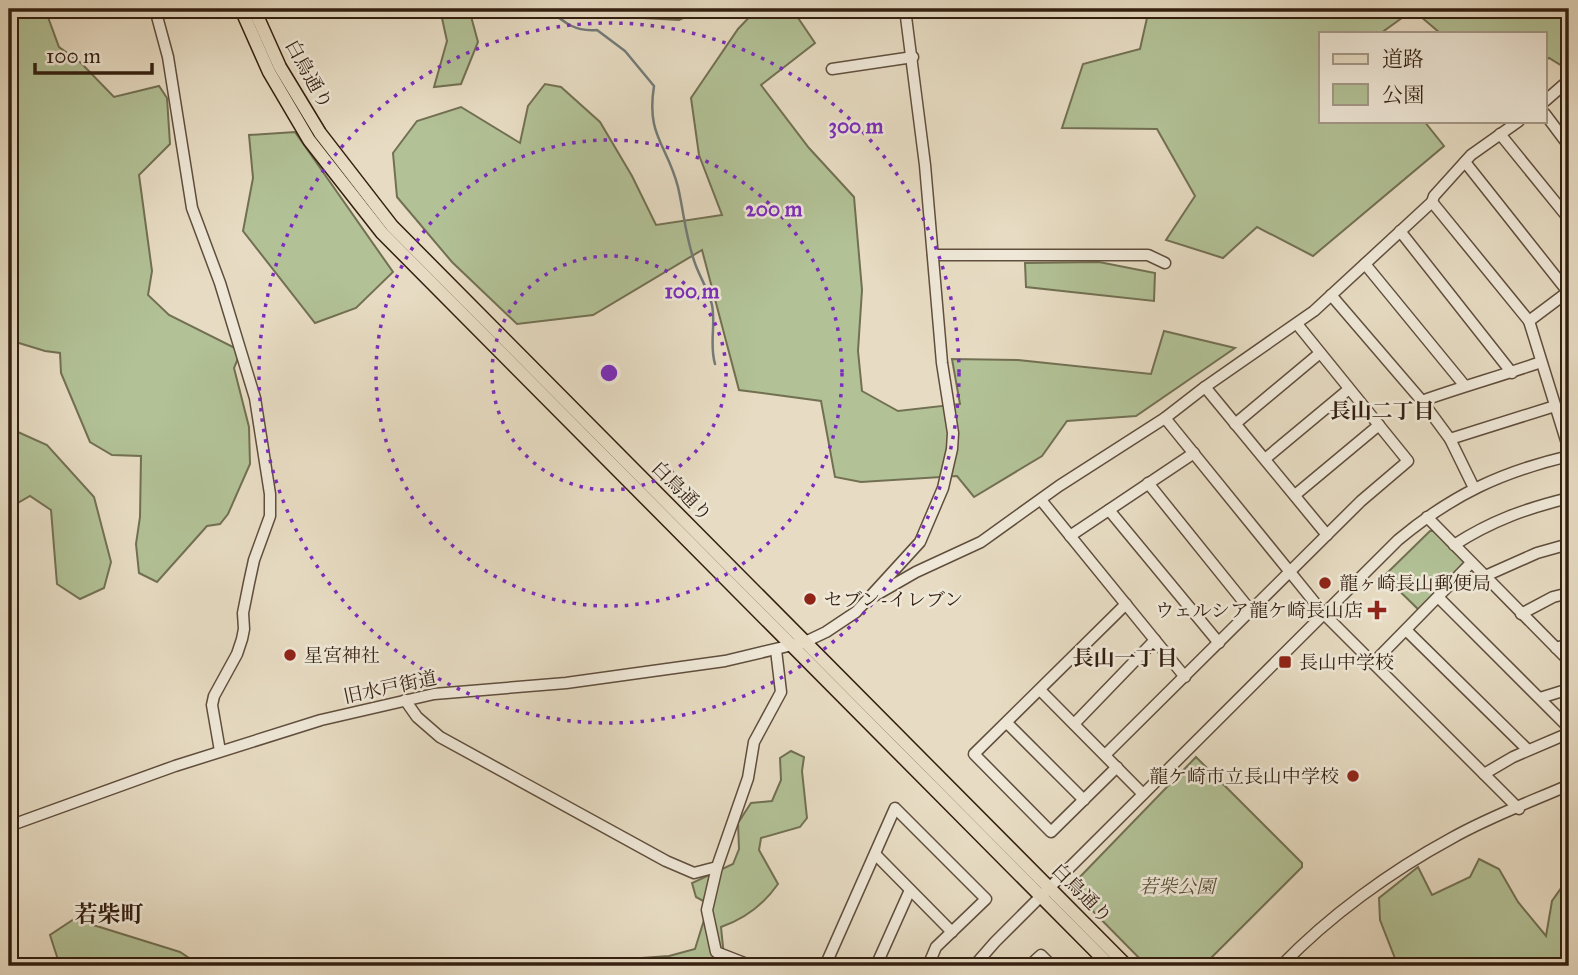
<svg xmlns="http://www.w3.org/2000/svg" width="1578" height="975" font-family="'IM FELL Great Primer','Noto Serif JP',serif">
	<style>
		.green { fill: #b2c196; stroke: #727053; stroke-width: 2 }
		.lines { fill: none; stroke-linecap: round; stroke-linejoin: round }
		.stream { stroke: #737b79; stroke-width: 2.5 }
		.minor-casing { stroke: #604e3d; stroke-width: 13 }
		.major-casing { stroke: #331f10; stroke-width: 15 }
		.minor { stroke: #efe8d8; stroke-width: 10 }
		.major { stroke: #e7dcc3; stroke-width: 12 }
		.ring { fill: none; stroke: #7b2cbf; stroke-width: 3.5; stroke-dasharray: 3.5 7 }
		.poi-dot { fill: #8f2418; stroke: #efe8d8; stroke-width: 2.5 }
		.labels { text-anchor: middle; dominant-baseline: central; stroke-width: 5; stroke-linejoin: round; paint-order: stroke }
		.street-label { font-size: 19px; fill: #331f10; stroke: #efe8d8 }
		.poi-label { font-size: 19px; fill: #331f10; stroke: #efe8d8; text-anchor: start }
		.park-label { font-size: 19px; font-style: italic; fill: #595038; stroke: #efe8d8 }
		.neighbourhood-label { font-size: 21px; font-weight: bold; fill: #331f10; stroke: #efe8d8 }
		.quarter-label { font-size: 23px; font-weight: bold; fill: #331f10; stroke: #efe8d8 }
		.centre { fill: #7b2cbf; stroke: #efe8d8; stroke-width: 3.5 }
		.ring-label { font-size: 21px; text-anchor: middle; font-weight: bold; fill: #7b2cbf; stroke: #efe8d8; stroke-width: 5; stroke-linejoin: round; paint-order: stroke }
	</style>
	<rect width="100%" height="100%" fill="#e7dcc3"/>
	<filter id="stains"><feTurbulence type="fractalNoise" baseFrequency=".00286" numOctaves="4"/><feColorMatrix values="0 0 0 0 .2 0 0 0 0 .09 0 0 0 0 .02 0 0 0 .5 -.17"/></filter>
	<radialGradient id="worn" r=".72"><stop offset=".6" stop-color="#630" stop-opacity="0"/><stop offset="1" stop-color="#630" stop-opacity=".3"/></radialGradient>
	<g class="green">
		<polygon points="9,9 45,9 59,47 81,63 114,97 159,86 167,98 170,144 139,175 152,271 148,295 169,315 241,351 234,368 249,427 250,464 228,514 220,524 207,526 157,582 139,573 136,544 140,517 141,456 112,455 90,442 61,373 60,353 45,351 9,340"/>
		<polygon points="440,9 469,9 478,42 461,84 434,87 447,41"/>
		<polygon points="616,9 703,9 679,20 643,18"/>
		<polygon points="757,9 792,9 815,43 761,85 809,148 854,197 862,290 858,351 862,391 898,411 960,404 952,359 1018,360 1151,374 1164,331 1235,348 1136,416 1067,421 1042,456 974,497 957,476 861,482 835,477 821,401 739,390 702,250 593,315 517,324 452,262 397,197 393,153 417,121 461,107 520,143 528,106 545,84 561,87 600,122 632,176 656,225 722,215 699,155 691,98 738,29"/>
		<polygon points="860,9 978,9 965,16"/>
		<polygon points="1149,9 1569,9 1569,67 1567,69 1549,58 1545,60 1545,33 1440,33 1413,10 1381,33 1321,33 1321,121 1424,121 1444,146 1313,256 1257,227 1223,258 1166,240 1195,196 1157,129 1062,128 1083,64 1140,49"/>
		<polygon points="295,132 393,272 356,308 315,323 243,231 253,178 249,135"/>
		<polygon points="1099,262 1155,273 1154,301 1026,287 1025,263"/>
		<polygon points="9,428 47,445 94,497 111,562 104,588 80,599 57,584 51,510 30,496 9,508"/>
		<polygon points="1430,531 1435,531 1469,563 1420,611 1384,576"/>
		<path d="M791 751 804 757 802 771 807 818 800 827 761 838 759 850 778 884C764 904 744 919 721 927L725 966H599L600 961 669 956 695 949 709 904 696 897 692 883 733 864 739 849 738 823 751 803 772 801 781 780 780 758Z"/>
		<polygon points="1196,757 1302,863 1302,867 1203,966 1147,966 1076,894 1076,881"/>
		<polygon points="1479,859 1499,869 1518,902 1546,936 1552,901 1569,877 1569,966 1398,966 1380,920 1379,898 1418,867 1432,895 1470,877"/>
		<polygon points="74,919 180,952 201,966 60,966 50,935"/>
	</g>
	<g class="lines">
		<path class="stream" d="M549 9C564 23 576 32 597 30L625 51 654 86C646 136 667 144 678 187 684 213 686 241 696 266 701 279 709 292 712 305 716 325 709 344 715 364"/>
		<g class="minor-casing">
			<g id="minor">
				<polyline points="155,9 168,57 192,208 220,283 255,398 270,494 270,516 254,560 249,583 243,613 244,629 242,639 237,654 214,696 212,705 220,751"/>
				<polyline points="832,69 913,57"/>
				<polyline points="1545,101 1569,80"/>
				<polyline points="1545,114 1569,146"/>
				<polyline points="1500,134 1569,219"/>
				<polyline points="1465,162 1568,292"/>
				<polyline points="1432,202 1529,321"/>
				<polyline points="1400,231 1512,373"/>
				<polyline points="933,255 1148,255 1165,263"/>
				<polyline points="1365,264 1465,386"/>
				<polyline points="1569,291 1529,321 1569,450"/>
				<polyline points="1331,295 1422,401 1450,439 1474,488"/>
				<polyline points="1205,387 1327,535"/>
				<path d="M1422 401C1461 387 1501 376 1541 362"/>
				<polyline points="1165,418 1324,614 1519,809"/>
				<polyline points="1235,424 1320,353"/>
				<polyline points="1450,439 1555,406"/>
				<polyline points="1265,459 1349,389"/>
				<polyline points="1148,483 1251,611"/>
				<polyline points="1295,495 1379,425"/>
				<polyline points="1041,500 1185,677"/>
				<polyline points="1109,510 1219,643"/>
				<polyline points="1427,517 1569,661"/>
				<polyline points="1070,536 1194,453"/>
				<path d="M1454 545C1491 521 1527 508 1569 498"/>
				<polyline points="1483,577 1537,553 1569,544"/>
				<polyline points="876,595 916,572 981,542 1059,486 1165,418 1205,387 1314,311 1432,202 1434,196 1471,155 1519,121"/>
				<polyline points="1438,597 1569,728"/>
				<polyline points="1521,614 1553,597 1569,593"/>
				<polyline points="1406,630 1528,750"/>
				<polyline points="1556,648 1569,644"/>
				<polyline points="1373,663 1471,563"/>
				<polyline points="1040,690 1143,794"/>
				<polyline points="1540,698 1569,689"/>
				<polyline points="405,700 417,717 440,737 666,861 694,873 717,867 748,778 754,742 781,692 776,650"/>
				<polyline points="1007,723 1084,800"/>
				<polyline points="1074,724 1155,640"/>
				<polyline points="1105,755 1361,501 1408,461 1297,324"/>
				<polyline points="1117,767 1051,832 974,754 1126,604"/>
				<polyline points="1484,774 1513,757 1569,733"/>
				<polyline points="9,826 175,766 321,720 434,694 566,683 725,661 805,642 826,632 856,612 920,542 943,488 952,449 953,433 942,363 925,165 905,9"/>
				<polyline points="875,854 952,932"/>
				<polyline points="717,867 707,910 716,952 752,966"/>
				<polyline points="825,966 895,808 986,899 936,947 928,966"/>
				<polyline points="876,966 910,890"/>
				<path d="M974 966 995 942 1398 540C1452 495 1501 472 1569 456"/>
				<polyline points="1029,966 1041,955 1052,966"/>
				<path d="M1281 966C1329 916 1391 871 1452 838 1489 817 1530 802 1569 785"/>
			</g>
		</g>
		<g class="major-casing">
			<g id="major">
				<polyline points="241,9 269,72 309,140 382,233 1110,966"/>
				<polyline points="254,9 280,67 320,133 392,226 1127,966"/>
			</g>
		</g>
		<use href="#minor" class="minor"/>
		<use href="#major" class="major"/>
	</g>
	<g class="ring">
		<circle cx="609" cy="373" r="117"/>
		<circle cx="609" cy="373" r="233"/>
		<circle cx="609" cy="373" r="350"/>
	</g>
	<g class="poi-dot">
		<circle cx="1325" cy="583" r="7"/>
		<circle cx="810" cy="599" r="7"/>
		<path d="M1373.5 599.5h7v7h7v7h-7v7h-7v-7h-7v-7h7z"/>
		<circle cx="290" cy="655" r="7"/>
		<rect x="1278" y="655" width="14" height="14" rx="3.5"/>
		<circle cx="1353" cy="776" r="7"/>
	</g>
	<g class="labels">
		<g class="street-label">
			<text transform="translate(309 74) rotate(61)">白鳥通り</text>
			<text transform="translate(682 491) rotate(45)">白鳥通り</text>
			<text transform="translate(390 687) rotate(-12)">旧水戸街道</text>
			<text transform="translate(1082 893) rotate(45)">白鳥通り</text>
		</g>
		<g class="poi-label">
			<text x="1339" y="583">龍ヶ崎長山郵便局</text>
			<text x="824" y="599">セブン-イレブン</text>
			<text x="1363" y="610" text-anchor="end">ウェルシア龍ケ崎長山店</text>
			<text x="304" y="655">星宮神社</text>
			<text x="1299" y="662">長山中学校</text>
			<text x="1339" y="776" text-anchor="end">龍ケ崎市立長山中学校</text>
		</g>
		<g class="park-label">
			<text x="1177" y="886">若柴公園</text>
		</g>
		<g class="neighbourhood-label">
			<text x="1382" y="411">長山二丁目</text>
			<text x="1125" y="658">長山一丁目</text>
		</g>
		<g class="quarter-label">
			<text x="109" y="914">若柴町</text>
		</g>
	</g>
	<circle cx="609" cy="373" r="10" class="centre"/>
	<g class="ring-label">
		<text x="856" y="133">300 m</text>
		<text x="774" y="216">200 m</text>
		<text x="692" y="298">100 m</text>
	</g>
	<rect width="1578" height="975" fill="none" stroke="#e7dcc3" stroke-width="35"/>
	<rect x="10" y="10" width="1557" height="954" fill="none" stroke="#331f10" stroke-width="3.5"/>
	<rect x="18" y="18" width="1543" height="940" fill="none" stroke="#331f10" stroke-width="2"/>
	<rect x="1319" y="32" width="228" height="91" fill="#efe8d8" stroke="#a49888" stroke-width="2"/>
	<rect x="1333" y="54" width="35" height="10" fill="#e7dcc3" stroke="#a49888" stroke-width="2"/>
	<text x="1382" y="66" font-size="21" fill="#331f10">道路</text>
	<rect x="1333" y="84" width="35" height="21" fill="#b2c196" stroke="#a49888" stroke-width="2"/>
	<text x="1382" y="102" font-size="21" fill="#331f10">公園</text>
	<path d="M35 63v10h117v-10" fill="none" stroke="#331f10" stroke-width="3.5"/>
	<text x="46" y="63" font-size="21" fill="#331f10" stroke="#efe8d8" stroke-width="5" paint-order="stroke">100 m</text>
	<rect width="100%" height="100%" filter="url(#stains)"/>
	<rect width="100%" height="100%" fill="url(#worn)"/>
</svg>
